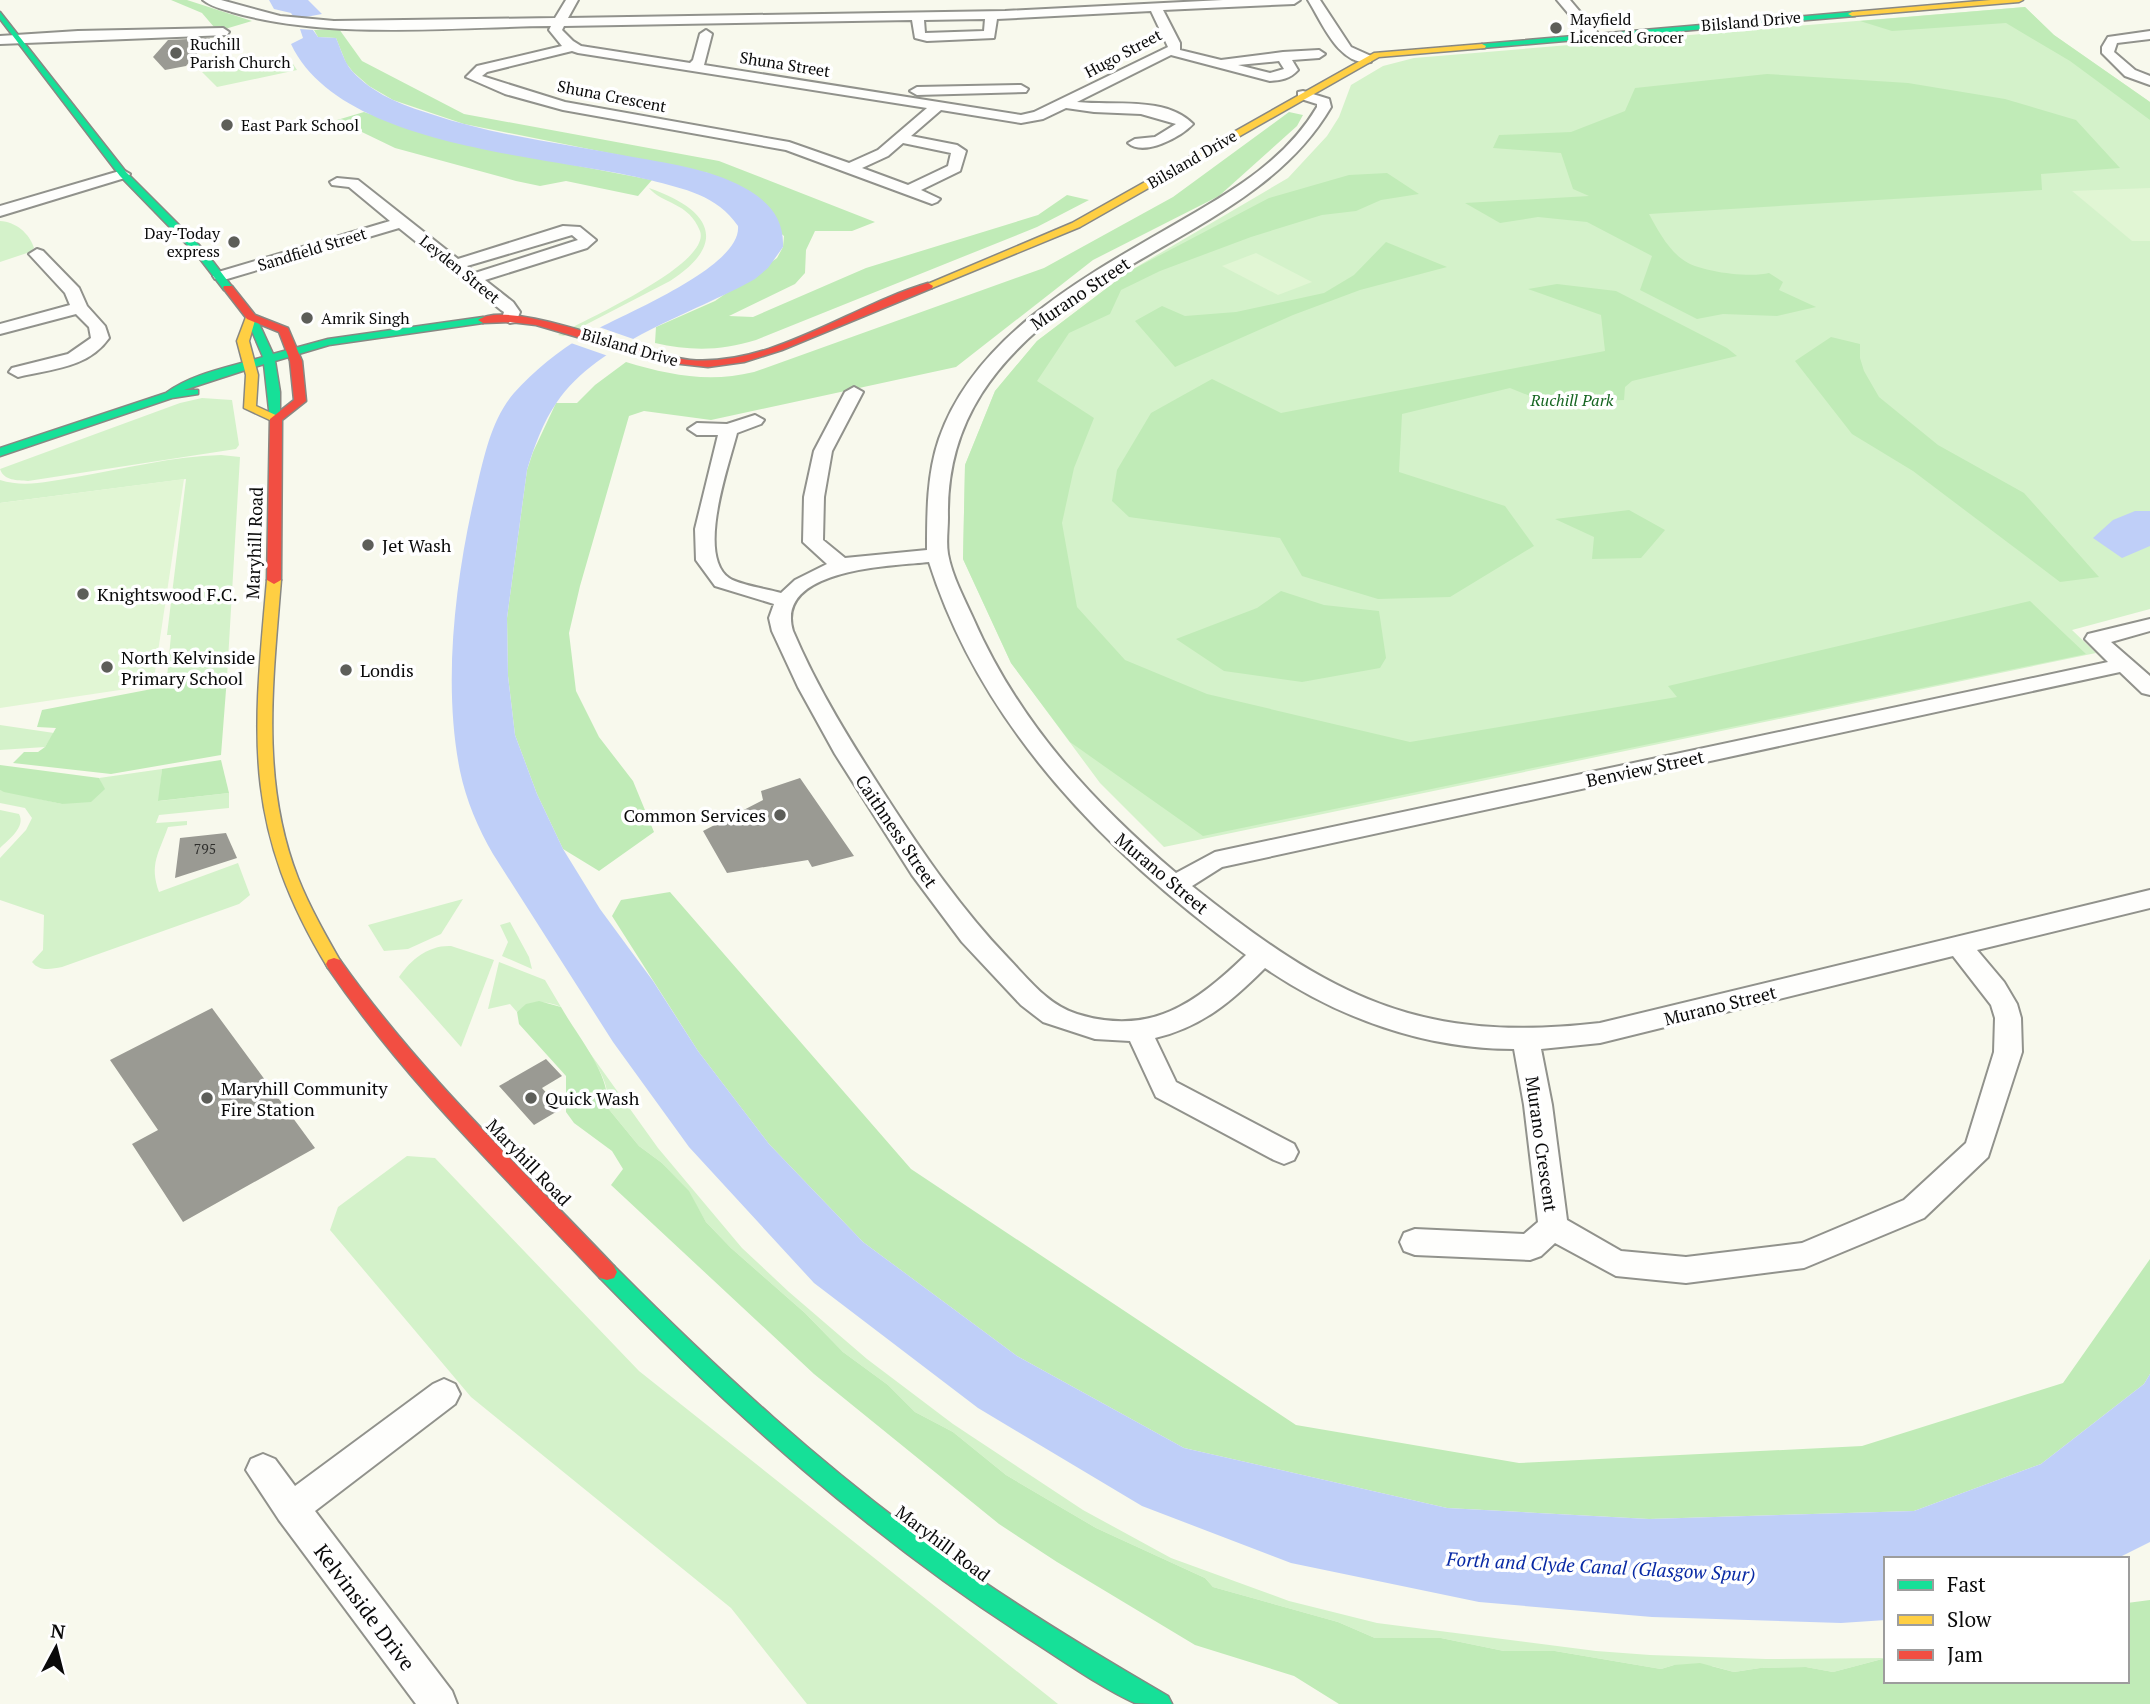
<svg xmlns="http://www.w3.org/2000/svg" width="2150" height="1704" font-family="'PT Serif',serif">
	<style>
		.green { fill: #d4f2ca }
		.forest { fill: #c0ebb7 }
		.pitch { fill: #e1f6d4 }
		.water { fill: #bfcff8 }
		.pier { fill: #f8f9ed }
		.building { fill: #9a9a93 }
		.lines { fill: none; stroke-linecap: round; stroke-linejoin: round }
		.street-casing { stroke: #91928c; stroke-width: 4 }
		.fast-casing { stroke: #888883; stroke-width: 3 }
		.slow-casing { stroke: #888883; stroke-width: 3 }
		.jam-casing { stroke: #888883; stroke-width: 3 }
		.street { fill: #fefefc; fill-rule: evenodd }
		.fast { fill: #16e098; fill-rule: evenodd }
		.slow { fill: #ffcf43; fill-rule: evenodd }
		.jam { fill: #f24e42; fill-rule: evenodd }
		.poi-dot { fill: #5d5e59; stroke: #fff; stroke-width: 2.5 }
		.labels { text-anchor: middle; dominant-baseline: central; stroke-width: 7; stroke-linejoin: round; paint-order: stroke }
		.number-label { font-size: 14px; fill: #2e2e2c }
		.far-poi-label { font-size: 16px; fill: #0a0a0a; stroke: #fff; text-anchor: start }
		.far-street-label { font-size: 16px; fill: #0a0a0a; stroke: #fff }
		.far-park-label { font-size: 16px; font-style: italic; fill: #166622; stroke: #fff }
		.street-label { font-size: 18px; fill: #0a0a0a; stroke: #fff }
		.poi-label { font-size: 18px; fill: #0a0a0a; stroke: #fff; text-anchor: start }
		.water-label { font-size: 19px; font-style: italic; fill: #092aa5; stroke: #fff }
		.near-street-label { font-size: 21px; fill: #0a0a0a; stroke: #fff }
	</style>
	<rect width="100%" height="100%" fill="#f8f9ed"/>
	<g class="green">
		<polygon points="2025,7 2054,35 2150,102 2150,609 2072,630 2096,653 1164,847 1100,783 1011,663 963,559 965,465 995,391 1037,341 1128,272 1288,178 1327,136 1339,117 1351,85 1383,66 1414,58"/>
		<polygon points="270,62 293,64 297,70 217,87 202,72"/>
		<path d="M649 188C707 208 732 241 670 281L564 336 558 335C584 320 712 264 700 231 689 202 662 204 649 188Z"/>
		<path d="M0 221C16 222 29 233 34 248L30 252 0 262Z"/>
		<path d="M202 398 232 400 239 445 236 449 28 481C17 480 4 481 0 469L180 403Z"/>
		<path d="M221 455 240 457 227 677 199 680 166 688 171 635H167L186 479 0 503V480C25 488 50 481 76 477 124 469 173 456 221 455Z"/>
		<polygon points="0,725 54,733 45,747 0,750"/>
		<path d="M162 769 159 801 229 793V808L159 815 156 823 187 821V825L168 827C159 853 149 864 159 892L238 863 250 895 239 904 62 967C51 969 40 972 32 962L43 950 44 915 0 900V858L26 830 32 818 25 808 0 803V790L62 804 104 789 99 778Z"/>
		<path d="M0 810 19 814C26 827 9 839 0 848Z"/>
		<polygon points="463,899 441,934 408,949 384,951 368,925"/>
		<polygon points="510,922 529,957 532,969 502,956 508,942 500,925"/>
		<path d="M451 946 494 960 461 1047 399 977C411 959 429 945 451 946Z"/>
		<path d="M499 962 545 980 561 1007C546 1000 530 1001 517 1012L510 1004 488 1009Z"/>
		<path d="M577 1035 658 1148 742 1248 789 1292 867 1359 953 1424 1083 1510 1171 1558 1289 1601 1377 1623 1596 1651 1650 1655 1766 1659 1886 1658 1833 1672 1806 1667 1760 1668 1734 1672 1712 1666 1674 1665 1661 1669 1555 1651H1504L1441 1638H1375L1338 1622 1213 1587 1205 1578 1096 1528 1006 1475 953 1432 915 1412 888 1385 843 1352 805 1313 731 1248 706 1222 688 1191 662 1163 639 1146 607 1107C612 1080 590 1057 577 1035Z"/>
		<polygon points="407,1156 435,1158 639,1371 1058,1704 807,1704 731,1608 471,1397 330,1230 338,1207"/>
	</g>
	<g class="forest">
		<polygon points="171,0 187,0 252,21 225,29 214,27 202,13"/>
		<polygon points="2025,7 2054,35 2150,102 2150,120 2070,61 2006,23 1892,31 1860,21"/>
		<path d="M339 29 362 61 464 114 719 161 875 222 852 231H815L806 250 805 273 795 284 729 316 753 317 866 268 1038 215 1067 195 1089 200 1037 227 756 340C721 351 690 351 655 343L656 327 715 301 777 258 783 247 784 236 708 173 464 124 393 100 369 86 353 72 346 63 336 38 318 37 314 30Z"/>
		<path d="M1767 74 1908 83 2005 99 2076 120 2120 168 2041 174 2042 190 1649 214C1657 229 1668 249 1682 259 1697 272 1750 278 1769 273L1783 282 1779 290 1816 307 1777 316 1723 314 1697 319 1640 290 1652 256 1587 222 1538 217 1500 223 1465 203 1589 196 1573 189 1561 153 1493 148 1499 135 1571 132 1625 111 1635 88Z"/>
		<polygon points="364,112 458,143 652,180 638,196 566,181 540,186 516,181 395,148 337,120"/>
		<path d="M1289 112 1303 115 1297 126 1219 196 1093 260 956 367 711 420 644 411 629 416 580 586 569 633 576 691 599 737 633 781 654 832 599 871 563 849 537 794 515 735 508 676 507 618 527 470 533 452 556 403H577L595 385 626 362C669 375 709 383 754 372L1044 268 1173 197Z"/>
		<polygon points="1387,173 1419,194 1381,200 1356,211 1322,215 1251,237 1160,271 1121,290 1110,314 1069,333 1037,381 1094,418 1074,468 1062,523 1077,607 1125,660 1207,694 1410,742 1677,697 1668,686 2030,601 2086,654 1203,836 1070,742 1011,663 963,559 965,465 995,391 1037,341 1128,272 1269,198 1349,175"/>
		<polygon points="1386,242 1447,267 1360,290 1293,315 1175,367 1135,321 1162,306 1185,316 1236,312 1324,293 1354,275"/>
		<polygon points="1557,284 1616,291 1727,348 1737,356 1632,381 1625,387 1624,400 1598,401 1580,390 1535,398 1510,388 1402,414 1399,472 1505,506 1534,546 1450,597 1378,599 1302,576 1280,538 1129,517 1112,501 1117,470 1151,413 1212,379 1281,413 1605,351 1601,315 1528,289"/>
		<polygon points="1831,337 1860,344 1860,358 1864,371 1879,397 1938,445 2024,493 2099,577 2060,582 1913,471 1852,434 1795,361"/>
		<polygon points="1629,510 1665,530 1641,558 1592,559 1594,537 1555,519"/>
		<polygon points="1281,591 1324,605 1379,611 1386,658 1380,668 1302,682 1224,671 1176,639 1257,608"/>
		<polygon points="227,677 221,755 111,774 13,763 24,752 38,752 45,747 56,728 37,727 42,710 199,680"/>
		<polygon points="221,760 229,793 158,801 162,769"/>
		<polygon points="0,765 99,778 105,789 91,802 62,804 4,792 0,790"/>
		<polygon points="670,892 911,1169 1296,1425 1519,1463 1862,1446 2063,1383 2150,1259 2150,1374 2144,1384 2041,1464 1914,1511 1649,1519 1447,1508 1184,1448 1017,1356 863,1242 769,1144 698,1051 612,916 621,900"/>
		<path d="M539 1001 561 1007C576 1034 612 1076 607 1107L639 1146 662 1163 689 1191 706 1222 731 1248 805 1313 843 1352 888 1385 915 1412 953 1432 1006 1475 1096 1528 1205 1578 1213 1587 1338 1622 1375 1638H1441L1504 1651H1555L1661 1669 1674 1665 1700 1663 1734 1672 1760 1668 1806 1667 1833 1672 1886 1658V1681H2127V1603L2150 1600V1704H1339L1294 1676 1195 1645 1057 1562 999 1524 814 1374 611 1185 623 1169 612 1151 574 1123 566 1112V1076L519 1024 517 1012 526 1004Z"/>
	</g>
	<g class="pitch">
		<polygon points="2150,188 2150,241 2132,241 2072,191"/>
		<polygon points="1256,253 1312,282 1278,295 1222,266"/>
		<polygon points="184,479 153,685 0,708 0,503"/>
	</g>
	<g class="water">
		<polygon points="269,0 308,0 322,14 295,19 291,13 274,9"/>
		<path d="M300 29 313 30 318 37 336 38C341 49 344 62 352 71 373 94 402 105 431 114 496 136 566 144 633 157 672 164 716 170 750 191 772 205 784 221 783 247L768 268 755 279C693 314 599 341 557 402 543 422 534 447 527 470L507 618 508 676 515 735 537 794 563 849 600 909 653 981 698 1051 769 1144 863 1242 1017 1356 1184 1448 1447 1508 1649 1519 1914 1511 2041 1464 2144 1384 2150 1374V1542L2116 1559H1886V1620L1841 1623 1652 1617 1479 1602 1291 1563 1142 1506 978 1408 814 1283 689 1147 613 1042 493 854C478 828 466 800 460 771 442 681 456 574 477 486 485 453 492 419 514 393 534 371 559 350 584 336 618 316 742 268 738 226 717 195 684 189 650 180 550 155 340 149 291 44L303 38Z"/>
		<polygon points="2135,511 2150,511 2150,546 2122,558 2093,538 2113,520"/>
	</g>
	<polygon class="pier" points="596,326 639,341 611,357 568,342"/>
	<g class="building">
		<polygon points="210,38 186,66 165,70 153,57 168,40"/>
		<polygon points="800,778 854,856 812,867 808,860 727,873 703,831 763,800 761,791"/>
		<polygon points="226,833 237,858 175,878 180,838"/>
		<polygon points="212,1008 315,1148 183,1222 132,1144 158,1130 110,1060"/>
		<polygon points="546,1059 562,1076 542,1088 561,1109 534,1125 499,1086"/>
	</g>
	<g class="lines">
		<g class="street-casing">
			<g id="street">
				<path d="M203 0H221L280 16 334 21 555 18 566 0H578L568 18 1005 11 1223 0H1300L1294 4 1163 10 1180 43V50L1221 60 1283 52 1319 50 1325 54 1319 58 1292 60 1298 70C1290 79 1281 80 1270 81L1171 55 1077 102C1113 106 1166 96 1193 124 1181 137 1144 157 1128 143L1135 139 1155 137 1176 124 1141 114 1094 112 1066 108 1043 119 1021 123 941 110 911 136 957 145 966 151 960 171 921 190 940 199 937 202 932 204 786 150 563 110 505 94 466 77 477 66 562 46 549 30 551 26C450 27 328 40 232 12 222 9 210 6 203 0ZM1151 11 1168 47 1034 112 1021 115 704 65 712 34 706 30 700 34 693 60 690 63 581 46 573 41 562 30 564 26 912 20 915 38 927 41 994 38 997 19ZM985 19 984 31 925 33 924 20ZM572 51 578 53 927 108 878 150 849 163 789 142 565 102 482 76 487 72ZM1279 61 1284 69 1270 73 1238 65ZM903 143 951 153 948 166 908 185 862 168 888 156Z"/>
				<path d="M1308 0H1320L1351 47 1371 56V62C1339 67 1322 22 1308 0Z"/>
				<polygon points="1557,0 1570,0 1597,32 1597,38 1589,38"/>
				<polygon points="223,28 229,32 227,35 0,44 0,36 78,31"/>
				<polygon points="2150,31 2150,39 2117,43 2114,52 2135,70 2150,76 2150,85 2125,76 2102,53 2102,47 2108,37"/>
				<polygon points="1021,85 1028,89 1026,92 917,95 910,91 917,87"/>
				<path d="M1303 91 1329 99 1331 107C1275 203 1158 240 1072 303 997 357 946 421 948 517 948 530 946 542 948 554 952 576 964 598 973 618 1018 721 1091 801 1176 873L1215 852 2108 662 2085 639 2088 634 2150 619V631L2111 642 2150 676V695L2142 693 2120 672 1222 867 1192 886C1330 996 1418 1044 1600 1023L2150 890V908L1977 950 2004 982 2017 1004 2021 1018 2022 1052 1988 1157 1924 1218 1804 1268 1686 1283 1616 1276 1555 1243 1541 1256 1530 1260 1415 1255 1404 1251 1400 1242 1404 1233 1415 1229 1524 1234 1538 1222 1524 1105 1514 1049C1425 1049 1338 1018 1265 968 1232 1001 1202 1027 1155 1038L1176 1082 1294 1144 1298 1152 1294 1160 1284 1164 1274 1160 1156 1097 1130 1041 1095 1039 1043 1022 1021 1005 962 942 912 875 835 754 798 687 772 631 769 618 774 604 715 586 696 560 695 529 718 435H697L688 429 697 423 727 424 755 415 764 420 761 424 737 433C729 465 696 555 729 578 739 585 768 589 781 593L795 580 827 564 803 542 804 497 814 451 845 392 854 387 863 392 832 451 824 497 823 540 845 558 927 550C927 513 927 474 939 439 976 332 1093 272 1184 219 1236 189 1286 159 1317 107V104L1298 98V92ZM929 562C982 729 1109 855 1246 955 1196 1003 1151 1037 1077 1014 1048 1005 1029 980 1008 958 961 909 924 855 887 798 852 744 818 690 793 631 774 568 893 566 929 562ZM1953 956 1991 1005 1995 1018 1994 1052 1966 1143 1904 1200 1802 1243 1686 1257 1621 1251 1567 1220 1552 1105 1541 1049 1600 1043Z"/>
				<polygon points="123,170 130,174 128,177 0,216 0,206"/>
				<path d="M337 178 358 180 458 259 563 226 580 227 596 240 587 248 485 280 513 302 520 312 516 322 510 323 502 318 504 312 501 310 399 228 227 279H215L213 276 215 273 390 221 349 187 332 185 330 182ZM572 235 578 240 475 273 467 266Z"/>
				<path d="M37 249 43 251 79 288 87 306 105 326 109 338C88 368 51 369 18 377L9 372 12 368 68 354 91 338 89 327 76 314 0 334V324L70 305 65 293 29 254Z"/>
				<polygon points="444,1379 455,1384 460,1394 455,1404 315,1511 452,1691 457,1704 416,1704 279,1520 246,1470 251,1459 263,1454 275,1459 295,1486 433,1384"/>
			</g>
		</g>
		<g class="fast-casing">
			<g id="fast">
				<polygon points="0,12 126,172 205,251 233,288 232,290 224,290 197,255 120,176 0,19"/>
				<polygon points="1852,12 1855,16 1482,48 1478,46 1482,44"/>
				<path d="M247 315 256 317 273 354 328 339 483 317 488 320 483 323 329 345 275 361 280 392V421H272L270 419 264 364 184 390H198V394L172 398 0 456V448L166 393C193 373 231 367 263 357L246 317Z"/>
				<path d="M607 1264 614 1266C717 1370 825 1469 945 1555 1016 1606 1092 1652 1168 1696L1172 1704C1161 1704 1145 1704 1135 1703 1101 1688 1058 1657 1026 1637 869 1536 730 1411 600 1278L597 1272 600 1266Z"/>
			</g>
		</g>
		<g class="slow-casing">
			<g id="slow">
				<polygon points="1991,0 2023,0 2019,2 1852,16 1848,14 1852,12"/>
				<polygon points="1482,44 1486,46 1485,48 1379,57 1080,227 932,288 923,286 1072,223 1374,53"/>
				<polygon points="251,314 256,317 249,341 258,375 256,406 280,417 280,421 272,421 244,408 246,375 237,341 246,317"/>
				<path d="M274 576 281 580C273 681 260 781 298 878 310 908 326 936 342 964L340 968H328C242 826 253 737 267 580Z"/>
			</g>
		</g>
		<g class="jam-casing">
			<g id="jam">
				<path d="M928 283 933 286 932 288 782 350 744 362 708 367 663 362 536 325 510 322 483 323 478 320C510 297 645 356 690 360 772 367 852 305 928 283Z"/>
				<polygon points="224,286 232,286 255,315 288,328 302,361 306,401 282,420 281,580 274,584 267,580 270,419 294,400 290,361 279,332 247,319 223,288"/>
				<path d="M334 958 340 960C419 1072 520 1167 614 1266L617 1272 614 1278 607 1280 600 1278C506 1178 406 1082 328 968L326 964 328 960Z"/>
			</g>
		</g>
		<use href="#street" class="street"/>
		<use href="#fast" class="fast"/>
		<use href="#slow" class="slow"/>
		<use href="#jam" class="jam"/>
	</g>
	<g class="poi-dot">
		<circle cx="1556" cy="28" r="7"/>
		<circle cx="176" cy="53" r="7"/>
		<circle cx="227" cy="125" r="7"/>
		<circle cx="234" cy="242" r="7"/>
		<circle cx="307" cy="318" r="7"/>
		<circle cx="368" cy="545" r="7"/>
		<circle cx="83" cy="594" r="7"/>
		<circle cx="107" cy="667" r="7"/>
		<circle cx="346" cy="670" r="7"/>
		<circle cx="780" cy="815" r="7"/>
		<circle cx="207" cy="1098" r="7"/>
		<circle cx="531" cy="1098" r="7"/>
	</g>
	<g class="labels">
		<g class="number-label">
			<text x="205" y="848">795</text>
		</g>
		<g class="far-poi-label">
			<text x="1570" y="19">Mayfield<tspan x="1570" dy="18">Licenced Grocer</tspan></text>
			<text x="190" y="44">Ruchill<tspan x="190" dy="18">Parish Church</tspan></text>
			<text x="241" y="125">East Park School</text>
			<text x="220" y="233" text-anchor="end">Day-Today<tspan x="220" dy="18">express</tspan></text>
			<text x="321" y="318">Amrik Singh</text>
		</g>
		<g class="far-street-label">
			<text transform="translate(1751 21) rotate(-5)">Bilsland Drive</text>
			<text transform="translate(1123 53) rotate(-28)">Hugo Street</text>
			<text transform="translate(785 64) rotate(9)">Shuna Street</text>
			<text transform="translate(612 96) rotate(11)">Shuna Crescent</text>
			<text transform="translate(1192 159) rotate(-30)">Bilsland Drive</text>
			<text transform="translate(312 249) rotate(-17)">Sandfield Street</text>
			<text transform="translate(460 269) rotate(39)">Leyden Street</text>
			<text transform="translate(630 347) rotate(16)">Bilsland Drive</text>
		</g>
		<g class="far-park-label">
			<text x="1572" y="400">Ruchill Park</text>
		</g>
		<g class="street-label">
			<text transform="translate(1080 293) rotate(-34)">Murano Street</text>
			<text transform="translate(254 543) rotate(-88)">Maryhill Road</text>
			<text transform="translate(1645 768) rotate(-12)">Benview Street</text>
			<text transform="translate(897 831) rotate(56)">Caithness Street</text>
			<text transform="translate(1162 873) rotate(40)">Murano Street</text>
			<text transform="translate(1720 1005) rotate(-14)">Murano Street</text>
			<text transform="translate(1542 1144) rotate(82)">Murano Crescent</text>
			<text transform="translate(529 1162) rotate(46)">Maryhill Road</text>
			<text transform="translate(943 1543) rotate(37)">Maryhill Road</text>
		</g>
		<g class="poi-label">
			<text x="382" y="545">Jet Wash</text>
			<text x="97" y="594">Knightswood F.C.</text>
			<text x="121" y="657">North Kelvinside<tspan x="121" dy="21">Primary School</tspan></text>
			<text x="360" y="670">Londis</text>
			<text x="766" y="815" text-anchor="end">Common Services</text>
			<text x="221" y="1088">Maryhill Community<tspan x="221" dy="21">Fire Station</tspan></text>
			<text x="545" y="1098">Quick Wash</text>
		</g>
		<g class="water-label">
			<text transform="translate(1601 1566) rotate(3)">Forth and Clyde Canal (Glasgow Spur)</text>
		</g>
		<g class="near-street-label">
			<text transform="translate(365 1607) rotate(53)">Kelvinside Drive</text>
		</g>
	</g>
	<rect x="1884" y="1557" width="245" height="126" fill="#ffffff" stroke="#9d9d9d" stroke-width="2"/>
	<rect x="1898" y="1580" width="35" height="10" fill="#16e098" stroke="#9d9d9d" stroke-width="2"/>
	<text x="1947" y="1592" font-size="21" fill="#0a0a0a">Fast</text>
	<rect x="1898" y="1615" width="35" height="10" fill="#ffcf43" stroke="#9d9d9d" stroke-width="2"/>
	<text x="1947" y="1627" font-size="21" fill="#0a0a0a">Slow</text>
	<rect x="1898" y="1650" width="35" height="10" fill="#f24e42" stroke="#9d9d9d" stroke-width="2"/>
	<text x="1947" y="1662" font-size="21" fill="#0a0a0a">Jam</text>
	<g transform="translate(56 1648) rotate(7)" stroke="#ffffff" stroke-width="5" paint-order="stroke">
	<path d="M0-5L12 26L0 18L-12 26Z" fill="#0a0a0a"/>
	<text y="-10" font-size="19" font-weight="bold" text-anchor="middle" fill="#0a0a0a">N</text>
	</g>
</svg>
